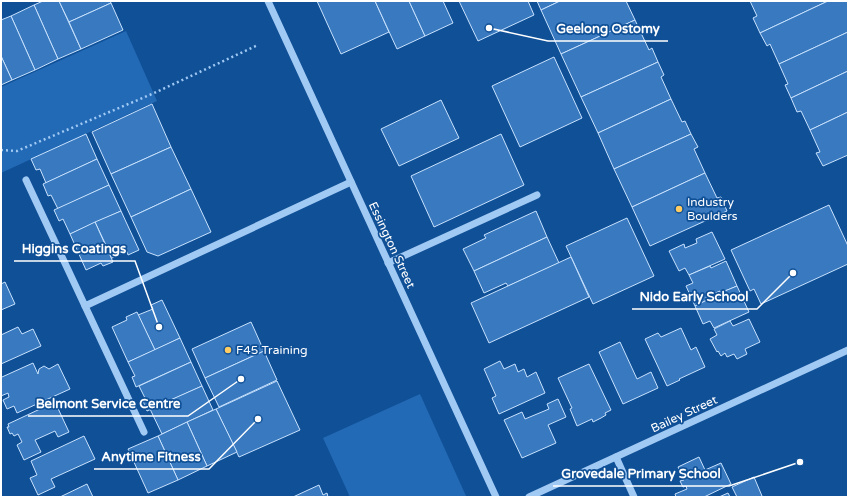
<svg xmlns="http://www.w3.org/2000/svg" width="849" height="498" font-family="'Varela Round',sans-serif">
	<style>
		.green { fill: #236ab6 }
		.building { fill: #3979bf; stroke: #c8e2fe }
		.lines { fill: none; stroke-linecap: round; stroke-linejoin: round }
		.path { stroke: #a0c9f4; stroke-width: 2.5; stroke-dasharray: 2 3; stroke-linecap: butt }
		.minor { stroke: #a0c9f4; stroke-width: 7 }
		.poi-dot { fill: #ffcc63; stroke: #105097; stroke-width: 1.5 }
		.labels { text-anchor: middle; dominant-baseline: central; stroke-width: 3.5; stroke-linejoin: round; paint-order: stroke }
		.poi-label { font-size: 12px; fill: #fff; stroke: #105097; text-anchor: start }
		.street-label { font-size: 12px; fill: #fff; stroke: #105097 }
		.leader { fill: none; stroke: #fff; stroke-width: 1.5 }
		.callout-dot { fill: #fff; stroke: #105097; stroke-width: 1.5 }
		.callout-label { font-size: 13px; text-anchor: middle; font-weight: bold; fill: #fff; stroke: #105097; stroke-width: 3.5; stroke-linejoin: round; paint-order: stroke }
	</style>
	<rect width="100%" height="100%" fill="#105097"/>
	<g class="green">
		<polygon points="126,31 157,101 1,173 1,87"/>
		<polygon points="420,394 466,496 350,497 323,438"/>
	</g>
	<g class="building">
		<polygon points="43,1 59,1 81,49 58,59 34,5"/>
		<polygon points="59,1 110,1 111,3 69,22"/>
		<polygon points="317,1 375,1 389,32 341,54"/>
		<polygon points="375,1 409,1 425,36 397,49"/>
		<polygon points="409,1 443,1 453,23 425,36"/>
		<polygon points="459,1 528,1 534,15 478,41"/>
		<polygon points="537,1 560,1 541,10"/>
		<polygon points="560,1 626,1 635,20 561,54 541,10"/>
		<polygon points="750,1 828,1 760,33 753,18 757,16"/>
		<polygon points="828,1 848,1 848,32 779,64 770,44 767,46 760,33"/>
		<polygon points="111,3 123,30 81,49 69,22"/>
		<polygon points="34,5 58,59 35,70 11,16"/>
		<polygon points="11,16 35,70 12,80 1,56 1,20"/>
		<polygon points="635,20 649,50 652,48 658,62 581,97 561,54"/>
		<polygon points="848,32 848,71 791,98 785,85 788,84 779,64"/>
		<polygon points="1,56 12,80 1,85"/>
		<polygon points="554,57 582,118 520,147 492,86"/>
		<polygon points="658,62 664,75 661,77 671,99 598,133 581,97"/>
		<polygon points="848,71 848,112 810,130 801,111 797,112 791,98"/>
		<polygon points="671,99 682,122 685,121 691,134 614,169 598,133"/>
		<polygon points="441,100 459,138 399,166 381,129"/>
		<polygon points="152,104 171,147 111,174 92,132"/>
		<polygon points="848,112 848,155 823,166 816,153 820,152 810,130"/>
		<polygon points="86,134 97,159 46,183 40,169 36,170 31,159"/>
		<polygon points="501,134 524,185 434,227 411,176"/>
		<polygon points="691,134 698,147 694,149 705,173 632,207 614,169"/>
		<polygon points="171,147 191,189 131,217 111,174"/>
		<polygon points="97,159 109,185 58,209 51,195 48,196 43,184"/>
		<polygon points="705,173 717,198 721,197 727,211 650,246 632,207"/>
		<polygon points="109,185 121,211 70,234 63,219 59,221 54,210"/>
		<polygon points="191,189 211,232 158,256 147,252 131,217"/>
		<polygon points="829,205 848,246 848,264 761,304 754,289 750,291 731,250"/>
		<polygon points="121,211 139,250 128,255 127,251 112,258 95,222"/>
		<polygon points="536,211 547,237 474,271 463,249 486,238 484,235"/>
		<polygon points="627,218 654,276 593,304 566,246"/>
		<polygon points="95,222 113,262 103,266 101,263 86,270 70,234"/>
		<polygon points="712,232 725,259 689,275 685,268 679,271 669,251 684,244 685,248 697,243 696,239"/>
		<polygon points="547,237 559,263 508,286 506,283 484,293 474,271"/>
		<polygon points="571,257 589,297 489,343 471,303"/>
		<polygon points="726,261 737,286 720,293 720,291 706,297 707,300 695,306 686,286 693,283 689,275 710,266 711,268"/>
		<polygon points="5,282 15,304 1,310 1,284"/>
		<polygon points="737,286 749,312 714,328 710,321 703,324 695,306 707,300 708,302 722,296 720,293"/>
		<polygon points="162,300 180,338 155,350 138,315 153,309 151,305"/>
		<polygon points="137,312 155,350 128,362 112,327 127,320 126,317"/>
		<polygon points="749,319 760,342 745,349 747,354 737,359 734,354 727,357 725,353 721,356 718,351 717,352 710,339 717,335 714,329 730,321 733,326"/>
		<polygon points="251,322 264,351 205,378 192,349"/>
		<polygon points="18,327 22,334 33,329 41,346 1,364 1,335"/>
		<polygon points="681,328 691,350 696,347 705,367 679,379 680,380 667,386 645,339 658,333 661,337"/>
		<polygon points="180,338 191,362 136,387 132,377 135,376 128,362"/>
		<polygon points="620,342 637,379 651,372 658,388 623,404 599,352"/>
		<polygon points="264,351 277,380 219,407 205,378"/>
		<polygon points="500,361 504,369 515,364 518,372 524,369 527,377 536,372 545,393 499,414 492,398 496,396 484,369"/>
		<polygon points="191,362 202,386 147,411 143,401 146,400 139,386"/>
		<polygon points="33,363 38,374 39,369 44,366 49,369 58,364 70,389 17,413 14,406 7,409 3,400 9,397 8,393 1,396 1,376 2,377"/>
		<polygon points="589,364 611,410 605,413 606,415 601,418 593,422 592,419 577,426 570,409 572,408 558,378"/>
		<polygon points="277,381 300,430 239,457 216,409"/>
		<polygon points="202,386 213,410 162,434 150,409"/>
		<polygon points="558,399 566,417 548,425 556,443 522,458 504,420 522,412 525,419 549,409 547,404"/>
		<polygon points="55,402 69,432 58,437 55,431 35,440 41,452 24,460 17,445 22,442 18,434 14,436 12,433 10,434 7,427 9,427 8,424"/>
		<polygon points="216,409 237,452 207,466 187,422"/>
		<polygon points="187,422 207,466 178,480 158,436"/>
		<polygon points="84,436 95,459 51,479 55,487 38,495 30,478 37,475 31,461"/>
		<polygon points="158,436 178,480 148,493 128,449"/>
		<polygon points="699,457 705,470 721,463 731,484 704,497 676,497 675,494 687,489 686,486 683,487 680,481 684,480 678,467"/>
		<polygon points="754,477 762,496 759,497 737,497 732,487"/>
		<polygon points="87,484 93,497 60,497"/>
		<polygon points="319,485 323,495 327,493 328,497 293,497"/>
		<polygon points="728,493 730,497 719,497"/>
	</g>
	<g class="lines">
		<polyline class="path" points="1,150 17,151 152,94 258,45"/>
		<g class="minor">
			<polyline points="268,1 496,497"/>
			<polyline points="26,180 85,306 351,182"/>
			<polyline points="388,263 537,195"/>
			<polyline points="85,306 144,432"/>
			<polyline points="616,457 634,497"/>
			<polyline points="529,497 848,350"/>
		</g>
	</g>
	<g class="poi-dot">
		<circle cx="679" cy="209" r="4"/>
		<circle cx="228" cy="350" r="4"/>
	</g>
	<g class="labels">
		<g class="poi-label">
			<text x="687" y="202">Industry<tspan x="687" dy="14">Boulders</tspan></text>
			<text x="236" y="350">F45 Training</text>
		</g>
		<g class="street-label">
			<text transform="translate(392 245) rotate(65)">Essington Street</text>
			<text transform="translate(684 414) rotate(-25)">Bailey Street</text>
		</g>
	</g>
	<path class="leader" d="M489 28L548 41H668M159 327L135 261H14M793 273L757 309H632M241 379L188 416H28M258 419L209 469H94M800 462L729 486H553"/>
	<g class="callout-dot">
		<circle cx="489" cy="28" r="4"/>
		<circle cx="159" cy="327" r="4"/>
		<circle cx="793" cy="273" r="4"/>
		<circle cx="241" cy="379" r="4"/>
		<circle cx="258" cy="419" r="4"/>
		<circle cx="800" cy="462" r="4"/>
	</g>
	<g class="callout-label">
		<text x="608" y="33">Geelong Ostomy</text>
		<text x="74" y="253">Higgins Coatings</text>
		<text x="694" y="301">Nido Early School</text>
		<text x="108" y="408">Belmont Service Centre</text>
		<text x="151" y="461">Anytime Fitness</text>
		<text x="641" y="478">Grovedale Primary School</text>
	</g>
	<rect width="849" height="498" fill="none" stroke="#ffffff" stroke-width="4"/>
</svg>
